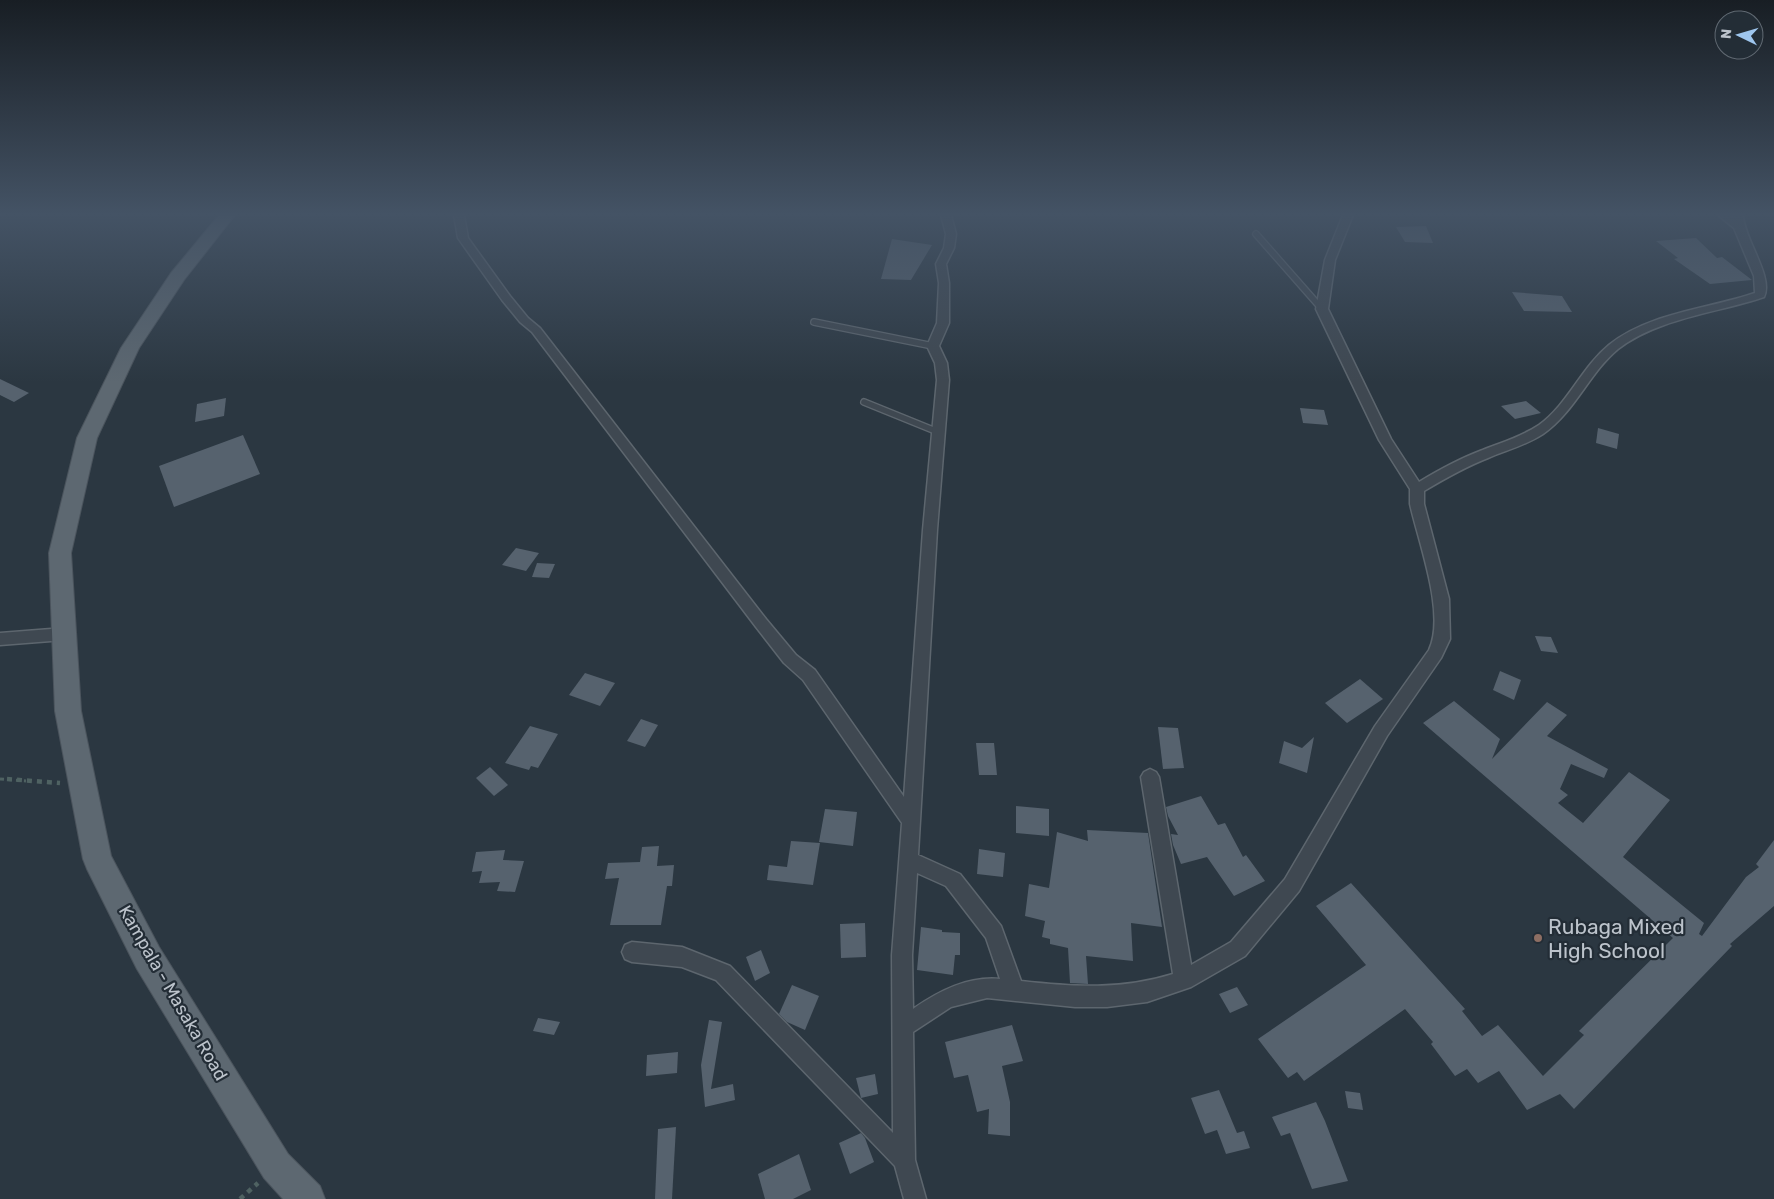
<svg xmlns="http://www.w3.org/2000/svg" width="1774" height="1199" font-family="Rubik,sans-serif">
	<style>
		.building { fill: #56626e }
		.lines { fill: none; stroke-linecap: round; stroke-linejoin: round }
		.service-casing { stroke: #5d666e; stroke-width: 8 }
		.minor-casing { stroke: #5d666e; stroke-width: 3 }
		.primary-casing { stroke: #4b545d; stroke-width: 2 }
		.path-far1 { stroke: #4f6262; stroke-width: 3; stroke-dasharray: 4 4; stroke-linecap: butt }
		.path { stroke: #4f6262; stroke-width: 4.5; stroke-dasharray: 5 5; stroke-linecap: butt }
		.service { stroke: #3f4851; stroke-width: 5.5 }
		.minor { fill: #3f4851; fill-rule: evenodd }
		.primary { fill: #5d6871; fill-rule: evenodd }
		.education-dot { fill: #8d6e63; stroke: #232d36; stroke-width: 2 }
		.labels { text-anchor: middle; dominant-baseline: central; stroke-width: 4.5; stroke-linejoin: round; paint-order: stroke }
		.street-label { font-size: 18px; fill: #bcc3cb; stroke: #232d36 }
		.near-poi-label { font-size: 21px; fill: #bcc3cb; stroke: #232d36; text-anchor: start }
	</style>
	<rect width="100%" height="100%" fill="#2b3741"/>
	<g class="building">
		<polygon points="1426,226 1433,243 1405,242 1396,227"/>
		<polygon points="1696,238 1717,258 1722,257 1752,280 1710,284 1674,259 1678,258 1656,241"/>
		<polygon points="892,239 932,245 911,280 881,279"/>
		<polygon points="1512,292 1562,296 1572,312 1524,311"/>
		<polygon points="0,379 29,393 14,402 0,395"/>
		<polygon points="226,398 224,416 195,422 197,404"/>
		<polygon points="1526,401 1541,413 1515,419 1501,406"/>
		<polygon points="1300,408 1324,410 1328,425 1303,423"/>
		<polygon points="1598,428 1619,434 1617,449 1596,443"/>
		<polygon points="243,435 260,474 174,507 159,466"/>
		<polygon points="516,548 539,553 526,571 502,565"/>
		<polygon points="537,563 555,564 549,578 532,577"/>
		<polygon points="1535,636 1551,637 1558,653 1541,651"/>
		<polygon points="1500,671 1521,680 1514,700 1493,690"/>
		<polygon points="585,673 615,683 600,706 569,695"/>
		<polygon points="1360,679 1383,699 1347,723 1325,703"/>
		<polygon points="1454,701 1500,739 1492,759 1547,702 1567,715 1547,736 1608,769 1604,778 1571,764 1560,789 1568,795 1558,803 1583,823 1629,772 1670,800 1623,857 1704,923 1699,934 1702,936 1746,877 1759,867 1756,864 1774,840 1774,906 1730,944 1732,946 1574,1109 1560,1094 1527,1110 1499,1071 1478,1083 1467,1069 1455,1076 1431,1044 1433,1042 1405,1009 1304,1081 1297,1072 1288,1078 1258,1039 1366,965 1316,906 1351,883 1465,1009 1462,1011 1482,1036 1498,1025 1543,1076 1584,1035 1579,1031 1673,938 1423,723"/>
		<polygon points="641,719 658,725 645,747 627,741"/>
		<polygon points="530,726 558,734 538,768 531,766 529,770 505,763"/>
		<polygon points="1158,727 1178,728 1184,768 1163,769"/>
		<polygon points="1314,737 1307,773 1279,763 1284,741 1302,748"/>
		<polygon points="976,743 994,743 997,775 979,775"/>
		<polygon points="490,767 508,785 494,796 476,778"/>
		<polygon points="1201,796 1218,825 1225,823 1243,857 1246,855 1265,881 1234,896 1207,857 1181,864 1173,845 1171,834 1178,835 1168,816 1166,807"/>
		<polygon points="1016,806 1049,809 1049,836 1016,833"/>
		<polygon points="825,809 857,812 853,846 819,842"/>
		<polygon points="1087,830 1148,833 1162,927 1131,923 1133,961 1086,956 1088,984 1070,983 1068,948 1050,944 1050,939 1042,937 1045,921 1025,916 1029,884 1049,888 1057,832 1088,841"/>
		<polygon points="791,841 820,843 813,885 767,880 769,865 787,867"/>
		<polygon points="659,846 657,866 674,865 672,886 667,886 661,925 610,925 619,878 605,879 608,863 640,862 642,847"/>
		<polygon points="979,849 1005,853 1003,877 977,874"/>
		<polygon points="505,850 503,860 524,861 515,892 497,891 500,882 479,883 482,871 472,872 476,852"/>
		<polygon points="865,923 866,957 841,958 840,924"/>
		<polygon points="921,927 942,930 942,932 960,933 960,955 955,955 953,975 917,970"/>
		<polygon points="761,950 770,973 755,981 746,957"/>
		<polygon points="792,985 819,996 805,1030 787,1022 779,1014"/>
		<polygon points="1237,987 1248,1005 1230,1013 1219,994"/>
		<polygon points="538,1018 560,1022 554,1035 533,1031"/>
		<polygon points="709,1020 722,1022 711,1089 733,1084 735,1100 705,1107 701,1065"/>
		<polygon points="1012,1025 1023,1061 1002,1066 1010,1102 1010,1136 988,1134 989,1109 977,1112 968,1075 954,1078 945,1042"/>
		<polygon points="678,1052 677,1073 646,1076 647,1055"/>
		<polygon points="875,1074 878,1094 861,1098 856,1078"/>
		<polygon points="1219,1090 1237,1133 1244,1131 1250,1148 1226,1154 1217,1130 1205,1134 1191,1098"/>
		<polygon points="1345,1091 1360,1093 1363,1110 1348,1108"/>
		<polygon points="1316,1102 1325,1121 1348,1181 1312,1189 1290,1133 1281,1136 1272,1117"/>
		<polygon points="676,1127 672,1199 655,1199 658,1129"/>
		<polygon points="861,1133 865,1138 874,1162 850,1174 839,1143"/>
		<polygon points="799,1154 811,1190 793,1199 765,1199 758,1174"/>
	</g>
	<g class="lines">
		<g class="service-casing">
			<g id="service">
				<polyline points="1256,234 1322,309"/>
				<polyline points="814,322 933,346"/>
				<polyline points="864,402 938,432"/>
			</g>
		</g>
		<g class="minor-casing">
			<g id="minor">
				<path d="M454 215H464L468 238 510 296 528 318 540 328 766 619 796 655 815 670 904 797 923 530 937 380 935 363 927 346 937 323 939 283 936 264 944 248 946 234 941 215H951L956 234 954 248 946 264 949 283V323L939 346 947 363 949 380 937 530 918 855 960 874 1001 926 1021 981C1074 987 1122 990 1173 974L1141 777 1144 772 1150 769 1156 772 1159 777 1191 965 1231 942 1285 879 1375 726 1429 650C1446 614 1419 544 1410 504V489L1379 440 1316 309 1325 260 1343 215H1353L1335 260 1328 309 1391 439 1419 482C1439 470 1459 459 1480 451 1500 443 1521 437 1539 425 1568 404 1581 368 1609 345 1648 313 1708 309 1755 293L1754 276 1734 228 1718 215H1729L1733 217V215H1743C1744 239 1774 277 1764 297 1717 313 1658 318 1618 349 1589 373 1575 412 1543 434 1526 445 1507 450 1488 458 1465 467 1444 479 1424 491V504L1449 599 1450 639 1441 658 1387 736 1299 891 1245 956 1191 987 1147 1002 1107 1007H1075L987 998 951 1007 913 1032 915 1160 926 1199H904L895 1166 716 980 682 967 632 962 625 959 622 952 625 945 632 942 682 947 730 966 893 1133 892 955 902 823 803 680 784 663 756 627 532 332 520 322 502 300 458 238ZM917 873 946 886 986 938 1000 979C968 976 939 991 913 1009L912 955Z"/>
				<polygon points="64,628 69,630 72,634 69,638 64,640 0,645 0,633"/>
			</g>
		</g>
		<g class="primary-casing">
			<polygon id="primary" points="219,215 235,215 184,280 139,348 97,438 71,553 81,711 111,856 159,947 288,1154 320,1186 325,1199 283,1199 264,1178 137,969 87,869 83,859 55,711 49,553 77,438 121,348 171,273"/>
		</g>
		<polyline class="path-far1" points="0,779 26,781"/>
		<g class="path">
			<polyline points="7,779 60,783"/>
			<polyline points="240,1199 258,1183"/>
		</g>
		<use href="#service" class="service"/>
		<use href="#minor" class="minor"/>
		<use href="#primary" class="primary"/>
	</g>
	<linearGradient id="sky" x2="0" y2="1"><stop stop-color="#181e24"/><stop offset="0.56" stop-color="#445365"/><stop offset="1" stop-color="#445365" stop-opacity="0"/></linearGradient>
	<rect width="1774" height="382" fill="url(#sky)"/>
	<circle class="education-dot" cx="1538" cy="938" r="5"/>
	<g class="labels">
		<g class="street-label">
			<text transform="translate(173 993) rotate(60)">Kampala - Masaka Road</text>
		</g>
		<g class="near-poi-label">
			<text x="1548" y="926">Rubaga Mixed<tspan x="1548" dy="24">High School</tspan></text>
		</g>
	</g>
	<g transform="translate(1739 35) rotate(275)"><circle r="24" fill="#232d36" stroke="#606972"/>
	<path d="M0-4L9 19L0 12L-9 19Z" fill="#9ec6ee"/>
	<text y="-8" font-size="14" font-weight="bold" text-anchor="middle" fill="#bcc3cb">N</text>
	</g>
</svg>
